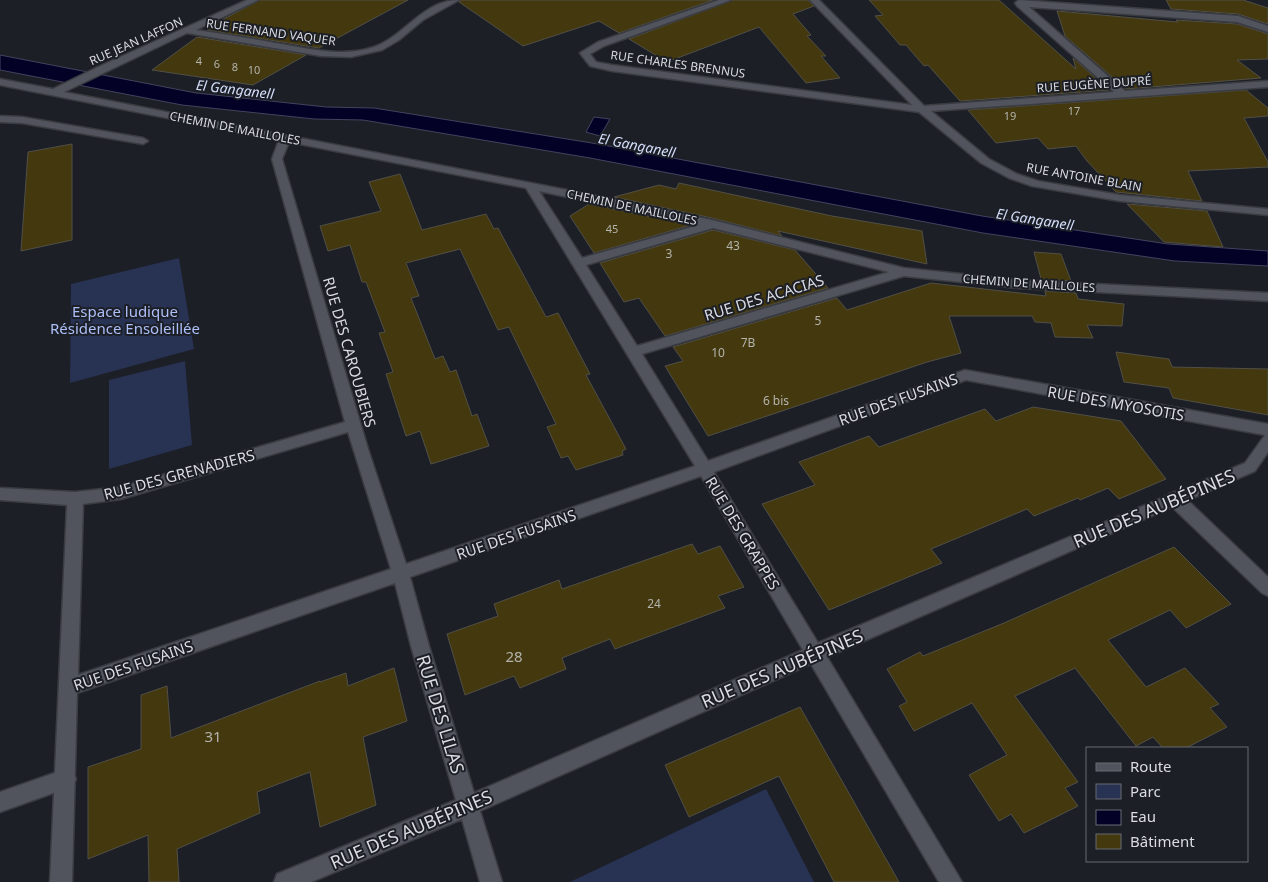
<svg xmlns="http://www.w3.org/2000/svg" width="1268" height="882" font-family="'Noto Sans',sans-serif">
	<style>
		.green { fill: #283252 }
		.water { fill: #030226; stroke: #44435e }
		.building { fill: #43380e; stroke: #514f46 }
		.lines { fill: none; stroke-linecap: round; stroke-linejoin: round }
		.service-casing { stroke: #3a3c41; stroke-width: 3 }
		.minor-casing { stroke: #3a3c41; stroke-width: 3 }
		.service { fill: #51545d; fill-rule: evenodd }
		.minor { fill: #51545d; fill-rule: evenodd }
		.labels { text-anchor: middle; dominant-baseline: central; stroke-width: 4; stroke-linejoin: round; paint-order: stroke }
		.far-number-label { font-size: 11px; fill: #b4b3ac }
		.far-street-label { font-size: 12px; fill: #dadce1; stroke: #1c1f26 }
		.number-label { font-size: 12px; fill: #b4b3ac }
		.far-water-label { font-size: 14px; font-style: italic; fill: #d4defc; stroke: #1c1f26 }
		.street-label { font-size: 15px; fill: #dadce1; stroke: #1c1f26 }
		.park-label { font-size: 15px; fill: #adbff9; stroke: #1c1f26 }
		.near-number-label { font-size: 15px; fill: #b4b3ac }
		.near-street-label { font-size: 18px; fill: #dadce1; stroke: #1c1f26 }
	</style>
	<rect width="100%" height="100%" fill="#1c1f26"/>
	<g class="green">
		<polygon points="179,258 194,349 70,383 71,284"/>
		<polygon points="185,361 192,445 109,469 109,380"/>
		<polygon points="766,789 814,882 570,882"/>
	</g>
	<g class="water">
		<polygon points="0,55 196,93 326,107 374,108 598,144 982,216 1168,244 1268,251 1268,266 1175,261 983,233 590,158 363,120 314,119 182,105 0,70"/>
		<polygon points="594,117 610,119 600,136 586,132"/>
	</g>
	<g class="building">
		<polygon points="260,0 408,0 319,48 207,30 218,22"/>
		<polygon points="461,0 713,0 619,33 599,21 523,46 459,2"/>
		<polygon points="733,0 808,0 814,6 793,14 811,35 807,36 826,56 821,56 840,78 806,83 759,27 667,62 629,39"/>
		<polygon points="869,0 999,0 1076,69 1073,58 1109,90 960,101 928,65 924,66 906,45 900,45 875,16 883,15"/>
		<polygon points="1166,0 1243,0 1268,8 1268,24 1238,14 1171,9"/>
		<polygon points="1057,11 1178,22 1176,20 1237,24 1268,34 1268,59 1237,60 1261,78 1126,89 1065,36"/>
		<polygon points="197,37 306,55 253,85 152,70"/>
		<polygon points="1246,90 1268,108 1268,116 1244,118 1268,162 1268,167 1188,171 1202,201 1116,192 1087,161 1076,146 1048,149 1038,138 996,143 968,110"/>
		<polygon points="72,144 72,240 21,251 28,152"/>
		<polygon points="400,174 422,230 486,214 494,229 498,228 546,317 558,313 590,374 586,375 626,449 622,451 623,455 576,470 568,456 561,458 547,427 556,424 539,389 509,327 498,330 460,249 406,263 419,296 411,298 435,359 443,356 450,372 456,370 472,416 477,414 489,446 431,464 420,431 406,436 386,374 393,372 379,333 385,332 366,282 362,282 350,245 328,251 320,226 381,211 369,182"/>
		<polygon points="679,183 832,216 922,231 927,264 778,231 782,236 712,218 614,197 659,185 676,189"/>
		<polygon points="589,204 691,225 594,253 570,216"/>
		<polygon points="1127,204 1207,211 1223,247 1164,242"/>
		<polygon points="713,230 795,250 828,288 665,336 639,298 624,302 600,263"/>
		<polygon points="1034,252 1061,254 1071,281 1041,279"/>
		<polygon points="931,283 1046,296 1045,291 1076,293 1078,299 1124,304 1122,326 1087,325 1093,338 1055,337 1051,323 1035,322 1032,316 949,316 961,353 927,362 708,436 665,366 683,361 673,347 837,298 847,310"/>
		<polygon points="1116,352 1169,359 1172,367 1268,369 1268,415 1173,398 1169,388 1124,382"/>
		<polygon points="1033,407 1121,421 1166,479 1119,499 1108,488 1080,500 1078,498 1034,516 1027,509 931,549 942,563 829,610 762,504 815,485 799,462 869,436 879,447 985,409 996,421"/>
		<polygon points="692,544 698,554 720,546 744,587 718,596 725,608 615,649 610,639 562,658 566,669 520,688 514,676 465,695 447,634 498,616 494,604 559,580 562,589"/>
		<polygon points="1174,547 1231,604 1186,628 1170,610 1108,640 1146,687 1185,668 1219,704 1210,708 1227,727 1186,748 1163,748 1153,737 1136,746 1075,668 1015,696 1078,782 1065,788 1078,806 1024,833 1011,814 999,821 969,775 1007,755 972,703 914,731 899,706 907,702 887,669 920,652 923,656 1004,623"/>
		<polygon points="394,668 407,721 363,737 376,805 320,827 310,772 257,792 260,813 177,849 179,882 149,882 148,835 88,859 88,767 141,749 141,695 167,686 171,738 320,681 320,682 346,673 348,686"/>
		<polygon points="800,707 850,795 899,882 834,882 779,776 689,817 665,765"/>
	</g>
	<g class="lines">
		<g class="service-casing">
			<g id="service">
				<polygon points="0,116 22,117 143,138 148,141 143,144 22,123 0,122"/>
				<polygon points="1175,492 1181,494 1268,577 1268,596 1262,593 1169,504 1167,499 1169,494"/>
				<polygon points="66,769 73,772 76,779 73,786 0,812 0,792"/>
			</g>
		</g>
		<g class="minor-casing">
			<g id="minor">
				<path d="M247 0H258L196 30C222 34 249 38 275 43 306 48 342 58 374 47 405 36 423 0 459 0L423 20 399 40 382 50 351 57 321 56 187 33 64 92 608 198 712 220 904 268 1019 280 1268 293V301L1019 288 904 276 642 354 708 461 965 370 1268 424V452L1255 471 827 657 962 882H939L811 664 480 811 502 882H480L462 819 311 882H274L277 874 456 800 411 646 395 583 77 693 72 882H50L67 505 0 500V488L75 492 121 487 345 422 272 159 279 140 0 85V79L53 89 98 67ZM289 142 526 188 695 466 406 564 368 449 282 159ZM539 191 699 225 582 258ZM713 228 889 272 637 346 586 265ZM966 380 1265 435 1245 463 818 643 714 472ZM348 432 391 569 78 675 83 504 121 499ZM701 476 803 650 474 793 429 646 410 577Z"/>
				<polygon points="719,0 731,0 604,46 590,54 596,62 612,65 912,105 810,0 819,0 924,106 1114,92 1017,6 1015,3 1019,0 1238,16 1268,26 1268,32 1237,22 1029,7 1125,91 1268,81 1268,87 931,111 989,159 1017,174 1038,181 1120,195 1268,209 1268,215 1120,201 1032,186 1009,178 981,163 919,112 612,71 590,66 580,53 598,42"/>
			</g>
		</g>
		<use href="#service" class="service"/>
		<use href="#minor" class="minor"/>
	</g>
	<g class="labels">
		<g class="far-number-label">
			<text x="199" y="60">4</text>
			<text x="217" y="63">6</text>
			<text x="235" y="66">8</text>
			<text x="254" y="69">10</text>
			<text x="1074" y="110">17</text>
			<text x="1010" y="115">19</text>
			<text x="612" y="228">45</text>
		</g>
		<g class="far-street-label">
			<text transform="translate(271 32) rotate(8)">RUE FERNAND VAQUER</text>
			<text transform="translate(136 41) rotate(-24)">RUE JEAN LAFFON</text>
			<text transform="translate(678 64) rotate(8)">RUE CHARLES BRENNUS</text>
			<text transform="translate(1094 84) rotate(-4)">RUE EUGÈNE DUPRÉ</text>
			<text transform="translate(235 128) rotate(11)">CHEMIN DE MAILLOLES</text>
			<text transform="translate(1084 177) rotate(10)">RUE ANTOINE BLAIN</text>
			<text transform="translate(632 207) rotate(12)">CHEMIN DE MAILLOLES</text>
			<text transform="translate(1029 283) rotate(4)">CHEMIN DE MAILLOLES</text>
		</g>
		<g class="number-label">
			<text x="733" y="245">43</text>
			<text x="669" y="253">3</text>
			<text x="818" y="320">5</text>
			<text x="748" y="342">7B</text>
			<text x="718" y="352">10</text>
			<text x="776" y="400">6 bis</text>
			<text x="654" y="603">24</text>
		</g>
		<g class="far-water-label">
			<text transform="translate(235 89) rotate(7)">El Ganganell</text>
			<text transform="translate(637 145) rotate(11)">El Ganganell</text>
			<text transform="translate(1035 219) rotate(9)">El Ganganell</text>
		</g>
		<g class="street-label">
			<text transform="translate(764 297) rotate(-17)">RUE DES ACACIAS</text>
			<text transform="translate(350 352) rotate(74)">RUE DES CAROUBIERS</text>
			<text transform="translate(898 399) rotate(-20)">RUE DES FUSAINS</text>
			<text transform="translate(1116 403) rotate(10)">RUE DES MYOSOTIS</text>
			<text transform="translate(179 474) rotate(-15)">RUE DES GRENADIERS</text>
			<text transform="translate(743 533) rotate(59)">RUE DES GRAPPES</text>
			<text transform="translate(516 534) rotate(-19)">RUE DES FUSAINS</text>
			<text transform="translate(133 665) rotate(-19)">RUE DES FUSAINS</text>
		</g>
		<g class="park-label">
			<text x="125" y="311">Espace ludique<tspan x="125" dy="17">Résidence Ensoleillée</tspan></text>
		</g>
		<g class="near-number-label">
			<text x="514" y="656">28</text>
			<text x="213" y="736">31</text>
		</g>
		<g class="near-street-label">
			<text transform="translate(1154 508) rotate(-23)">RUE DES AUBÉPINES</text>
			<text transform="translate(782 668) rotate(-23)">RUE DES AUBÉPINES</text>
			<text transform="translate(441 714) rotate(73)">RUE DES LILAS</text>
			<text transform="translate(411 829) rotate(-23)">RUE DES AUBÉPINES</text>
		</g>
	</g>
	<rect x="1086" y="747" width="162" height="115" fill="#1c1f26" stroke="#686b71"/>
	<rect x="1096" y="763" width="25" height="8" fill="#51545d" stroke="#686b71"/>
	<text x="1130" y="772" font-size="15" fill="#dadce1">Route</text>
	<rect x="1096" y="784" width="25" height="15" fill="#283252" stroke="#686b71"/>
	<text x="1130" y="797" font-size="15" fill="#dadce1">Parc</text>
	<rect x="1096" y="810" width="25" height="15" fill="#030226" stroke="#686b71"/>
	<text x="1130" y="822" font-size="15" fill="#dadce1">Eau</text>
	<rect x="1096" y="834" width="25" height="15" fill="#43380e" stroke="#686b71"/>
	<text x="1130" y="847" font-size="15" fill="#dadce1">Bâtiment</text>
</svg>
